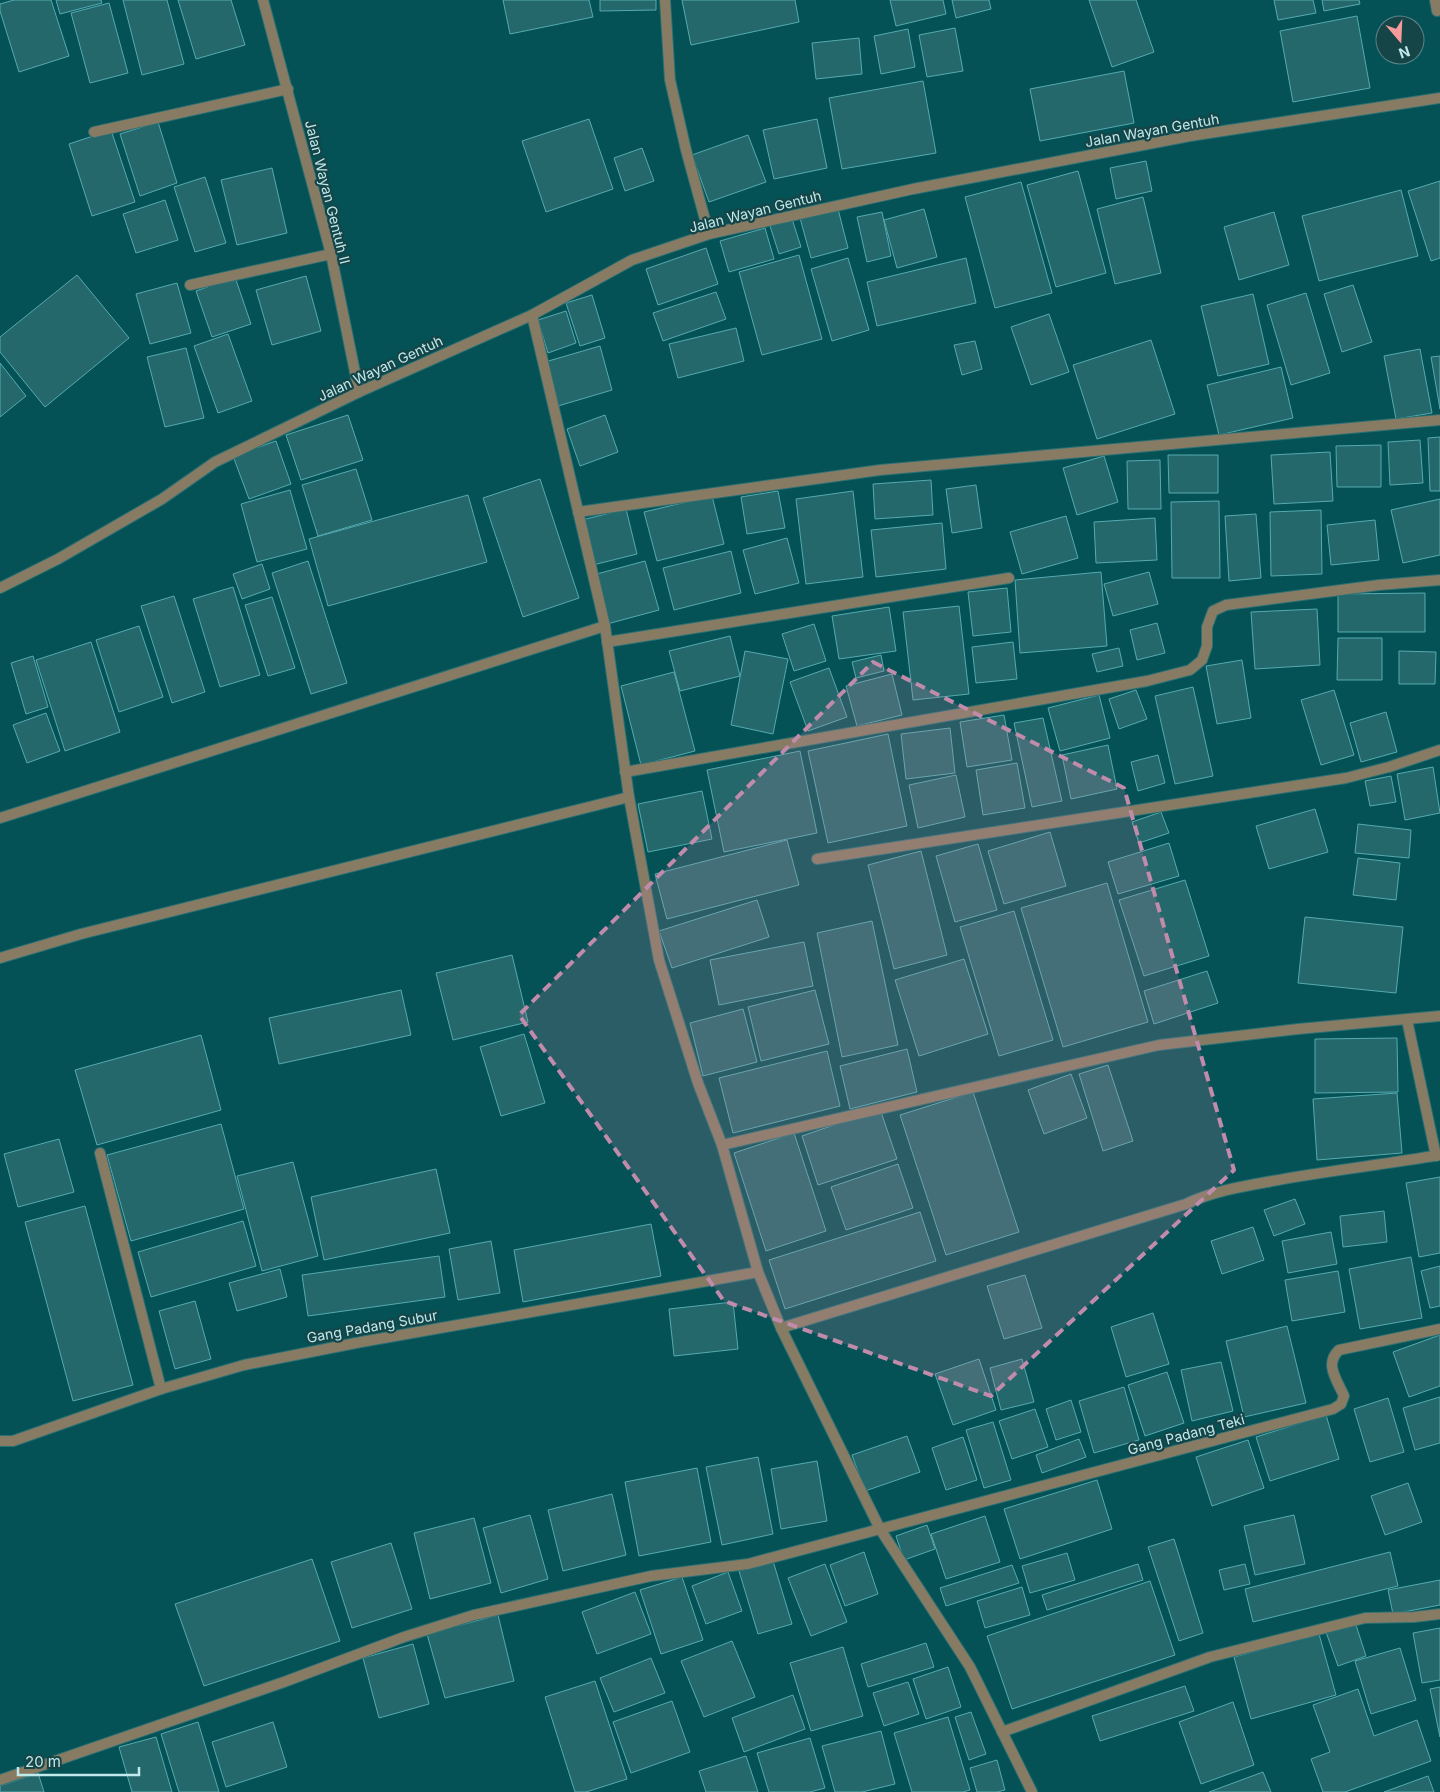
<svg xmlns="http://www.w3.org/2000/svg" width="1440" height="1792" font-family="Inter,sans-serif">
	<style>
		.building { fill: #25686c; stroke: #55aab0 }
		.lines { fill: none; stroke-linecap: round; stroke-linejoin: round }
		.service-casing { stroke: #2a7074; stroke-width: 12 }
		.minor-casing { stroke: #2a7074; stroke-width: 12 }
		.tertiary-casing { stroke: #2a7074; stroke-width: 12 }
		.service { stroke: #887b64; stroke-width: 10 }
		.minor { stroke: #887b64; stroke-width: 10 }
		.tertiary { stroke: #887b64; stroke-width: 10 }
		.marked { fill: #c18bab; fill-opacity: 0.2; stroke: #c18bab; stroke-width: 4; stroke-dasharray: 10 6; stroke-linejoin: round }
		.labels { text-anchor: middle; dominant-baseline: central; stroke-width: 4.5; stroke-linejoin: round; paint-order: stroke }
		.street-label { font-size: 14px; fill: #c1e9ec; stroke: #164548 }
	</style>
	<rect width="100%" height="100%" fill="#045256"/>
	<g class="building">
		<polygon points="14,0 51,0 69,56 19,72 0,11 0,4"/>
		<polygon points="56,0 101,0 102,3 60,14"/>
		<polygon points="123,0 167,0 184,64 142,75"/>
		<polygon points="178,0 231,0 245,45 196,59"/>
		<polygon points="503,0 589,0 593,17 510,34"/>
		<polygon points="600,0 656,0 656,10 600,11"/>
		<polygon points="682,0 795,0 799,22 691,45"/>
		<polygon points="890,0 943,0 946,14 896,26"/>
		<polygon points="952,0 989,0 991,9 956,18"/>
		<polygon points="1089,0 1136,0 1154,52 1112,67"/>
		<polygon points="1274,0 1313,0 1316,13 1278,20"/>
		<polygon points="1322,0 1359,0 1360,4 1324,11"/>
		<polygon points="109,3 128,73 90,83 71,13"/>
		<polygon points="1357,16 1370,88 1293,102 1280,31"/>
		<polygon points="955,28 963,71 927,77 919,35"/>
		<polygon points="908,29 915,67 881,74 874,36"/>
		<polygon points="859,38 862,74 816,79 812,43"/>
		<polygon points="1124,71 1134,123 1040,141 1030,89"/>
		<polygon points="923,81 936,153 842,169 829,98"/>
		<polygon points="589,119 613,189 546,212 522,141"/>
		<polygon points="817,119 827,168 774,179 763,130"/>
		<polygon points="158,122 177,183 140,196 120,134"/>
		<polygon points="111,130 135,202 92,216 69,144"/>
		<polygon points="748,135 766,182 709,202 692,155"/>
		<polygon points="642,148 654,181 625,191 614,158"/>
		<polygon points="1146,161 1152,191 1116,199 1110,168"/>
		<polygon points="272,168 287,233 237,245 221,180"/>
		<polygon points="1078,171 1106,273 1056,287 1027,185"/>
		<polygon points="205,177 226,243 195,252 174,187"/>
		<polygon points="1440,181 1440,258 1431,261 1408,191"/>
		<polygon points="1021,182 1052,293 995,308 965,197"/>
		<polygon points="1401,190 1418,256 1319,281 1302,216"/>
		<polygon points="1143,197 1161,273 1115,284 1097,209"/>
		<polygon points="165,200 178,240 136,253 123,214"/>
		<polygon points="838,209 848,248 811,258 800,218"/>
		<polygon points="924,209 937,257 897,268 884,220"/>
		<polygon points="882,212 891,256 867,262 857,217"/>
		<polygon points="1274,212 1289,265 1239,280 1224,227"/>
		<polygon points="792,219 801,247 779,254 770,226"/>
		<polygon points="765,228 774,259 729,272 720,241"/>
		<polygon points="706,248 718,284 658,305 646,269"/>
		<polygon points="799,255 822,339 762,355 739,272"/>
		<polygon points="848,258 869,330 832,341 811,269"/>
		<polygon points="966,258 976,303 877,326 867,282"/>
		<polygon points="77,275 129,338 45,407 0,352 0,337"/>
		<polygon points="306,276 321,331 272,345 256,290"/>
		<polygon points="235,277 251,324 212,337 196,291"/>
		<polygon points="177,283 191,333 150,344 136,294"/>
		<polygon points="1353,285 1372,342 1342,352 1324,294"/>
		<polygon points="716,292 726,319 663,341 653,313"/>
		<polygon points="1306,293 1330,373 1291,385 1267,305"/>
		<polygon points="1253,294 1269,364 1218,376 1201,306"/>
		<polygon points="592,295 605,338 580,346 566,303"/>
		<polygon points="566,311 576,343 548,353 538,320"/>
		<polygon points="1049,314 1069,372 1031,385 1011,327"/>
		<polygon points="736,328 744,361 678,378 669,344"/>
		<polygon points="228,334 252,401 218,413 194,346"/>
		<polygon points="1151,340 1175,414 1097,439 1073,365"/>
		<polygon points="975,341 982,369 962,375 954,345"/>
		<polygon points="600,346 612,390 558,406 545,362"/>
		<polygon points="186,348 204,418 165,427 147,357"/>
		<polygon points="1420,349 1432,413 1396,419 1384,356"/>
		<polygon points="1440,356 1440,409 1431,357"/>
		<polygon points="0,363 26,396 0,417"/>
		<polygon points="1281,367 1293,418 1219,435 1207,385"/>
		<polygon points="348,415 363,460 301,480 286,435"/>
		<polygon points="605,415 618,452 580,466 567,429"/>
		<polygon points="1440,437 1440,491 1430,491 1428,438"/>
		<polygon points="1420,440 1423,483 1390,485 1388,442"/>
		<polygon points="276,441 291,484 249,499 233,456"/>
		<polygon points="1381,445 1381,487 1337,487 1336,446"/>
		<polygon points="1330,452 1333,501 1274,504 1271,455"/>
		<polygon points="1168,455 1218,455 1218,493 1169,493"/>
		<polygon points="1104,456 1118,502 1077,515 1063,468"/>
		<polygon points="1160,460 1161,509 1128,509 1127,461"/>
		<polygon points="356,469 372,520 318,536 302,485"/>
		<polygon points="540,479 579,598 523,617 483,498"/>
		<polygon points="931,480 933,515 875,519 873,484"/>
		<polygon points="976,485 982,528 952,533 946,489"/>
		<polygon points="290,490 307,549 257,562 241,504"/>
		<polygon points="778,491 785,528 747,534 741,497"/>
		<polygon points="853,491 863,577 806,584 796,499"/>
		<polygon points="468,495 487,562 328,606 309,539"/>
		<polygon points="712,496 724,544 657,561 644,512"/>
		<polygon points="1440,499 1440,555 1403,563 1391,510"/>
		<polygon points="1219,501 1220,578 1172,578 1171,502"/>
		<polygon points="626,509 637,554 593,565 582,520"/>
		<polygon points="1321,510 1322,574 1271,576 1270,512"/>
		<polygon points="1256,514 1261,578 1229,581 1225,516"/>
		<polygon points="1066,516 1078,558 1022,574 1010,532"/>
		<polygon points="1155,518 1157,560 1096,563 1094,522"/>
		<polygon points="1375,520 1379,560 1331,565 1327,525"/>
		<polygon points="942,523 946,569 876,577 871,530"/>
		<polygon points="787,538 799,583 755,594 743,550"/>
		<polygon points="731,551 741,593 674,610 663,568"/>
		<polygon points="308,561 347,683 311,694 272,573"/>
		<polygon points="645,561 659,610 607,624 593,575"/>
		<polygon points="262,564 270,589 242,599 233,574"/>
		<polygon points="1101,572 1107,646 1020,653 1015,580"/>
		<polygon points="1149,572 1158,604 1113,616 1104,584"/>
		<polygon points="233,587 260,675 220,687 193,599"/>
		<polygon points="1007,588 1011,632 973,636 968,592"/>
		<polygon points="1425,593 1425,632 1338,632 1338,594"/>
		<polygon points="174,596 205,692 172,703 141,606"/>
		<polygon points="272,597 295,668 268,676 245,605"/>
		<polygon points="959,606 969,694 913,700 903,612"/>
		<polygon points="889,607 896,651 839,659 832,616"/>
		<polygon points="1317,609 1320,665 1255,669 1251,612"/>
		<polygon points="1157,623 1165,653 1137,660 1130,630"/>
		<polygon points="814,624 826,661 794,671 782,634"/>
		<polygon points="139,626 163,697 119,712 96,640"/>
		<polygon points="730,636 740,676 680,691 669,651"/>
		<polygon points="1338,638 1382,638 1382,680 1337,680"/>
		<polygon points="91,642 120,732 65,751 36,660"/>
		<polygon points="1013,642 1017,679 976,683 972,647"/>
		<polygon points="1119,648 1123,666 1097,672 1092,654"/>
		<polygon points="745,651 788,659 773,734 731,725"/>
		<polygon points="1399,651 1436,652 1435,684 1399,684"/>
		<polygon points="881,655 884,671 856,678 852,662"/>
		<polygon points="33,656 48,707 26,714 11,663"/>
		<polygon points="1242,660 1251,718 1217,724 1206,666"/>
		<polygon points="829,668 847,717 808,731 790,682"/>
		<polygon points="674,672 695,751 641,765 621,686"/>
		<polygon points="892,674 902,715 857,726 846,686"/>
		<polygon points="1193,687 1213,776 1175,784 1155,696"/>
		<polygon points="1136,690 1147,719 1119,729 1109,699"/>
		<polygon points="1334,690 1354,755 1321,765 1301,700"/>
		<polygon points="1099,695 1110,738 1060,751 1048,708"/>
		<polygon points="1386,712 1397,752 1361,762 1350,723"/>
		<polygon points="46,713 60,751 27,763 13,725"/>
		<polygon points="1004,715 1012,760 967,767 960,722"/>
		<polygon points="1043,718 1062,801 1032,807 1014,723"/>
		<polygon points="950,728 955,773 906,779 901,734"/>
		<polygon points="888,734 907,826 828,843 808,751"/>
		<polygon points="1108,745 1117,789 1071,799 1062,755"/>
		<polygon points="800,751 817,833 724,852 707,770"/>
		<polygon points="1158,755 1165,783 1138,791 1131,762"/>
		<polygon points="1017,763 1025,808 983,815 976,770"/>
		<polygon points="1433,767 1440,813 1405,820 1397,774"/>
		<polygon points="956,775 965,817 918,828 909,785"/>
		<polygon points="1391,776 1396,802 1370,806 1365,781"/>
		<polygon points="702,791 712,839 648,852 638,804"/>
		<polygon points="1315,809 1328,852 1269,869 1256,826"/>
		<polygon points="1161,812 1169,833 1139,843 1132,822"/>
		<polygon points="1358,824 1411,830 1409,858 1355,853"/>
		<polygon points="1050,832 1066,886 1004,904 988,851"/>
		<polygon points="787,840 799,885 667,919 655,874"/>
		<polygon points="1169,843 1179,876 1118,894 1108,862"/>
		<polygon points="978,844 997,910 955,922 936,856"/>
		<polygon points="921,851 947,955 894,969 868,865"/>
		<polygon points="1358,858 1400,863 1396,900 1353,895"/>
		<polygon points="1185,880 1209,956 1144,976 1119,900"/>
		<polygon points="1107,883 1148,1022 1063,1047 1021,908"/>
		<polygon points="757,900 769,937 672,968 659,931"/>
		<polygon points="1014,911 1053,1040 999,1056 960,927"/>
		<polygon points="1305,917 1403,927 1396,993 1298,983"/>
		<polygon points="872,921 898,1045 842,1057 817,933"/>
		<polygon points="804,942 813,986 719,1005 710,960"/>
		<polygon points="512,955 528,1022 453,1040 436,973"/>
		<polygon points="964,959 988,1034 919,1056 895,980"/>
		<polygon points="1207,971 1218,1003 1154,1024 1144,991"/>
		<polygon points="401,990 411,1035 279,1064 269,1018"/>
		<polygon points="815,990 829,1044 761,1061 748,1007"/>
		<polygon points="743,1009 757,1062 703,1076 690,1023"/>
		<polygon points="524,1034 545,1103 501,1116 480,1047"/>
		<polygon points="201,1035 221,1110 97,1145 75,1070"/>
		<polygon points="1397,1038 1398,1092 1315,1093 1315,1039"/>
		<polygon points="907,1049 917,1092 850,1109 840,1066"/>
		<polygon points="827,1051 840,1106 733,1133 719,1078"/>
		<polygon points="1108,1065 1133,1141 1103,1151 1079,1074"/>
		<polygon points="1071,1074 1087,1118 1044,1134 1028,1090"/>
		<polygon points="973,1092 1019,1232 946,1255 900,1115"/>
		<polygon points="1397,1093 1402,1153 1317,1160 1313,1099"/>
		<polygon points="880,1109 897,1159 818,1185 802,1136"/>
		<polygon points="221,1124 244,1209 131,1241 107,1155"/>
		<polygon points="794,1133 826,1231 766,1251 734,1153"/>
		<polygon points="59,1139 74,1192 18,1207 4,1154"/>
		<polygon points="293,1162 318,1256 262,1271 237,1176"/>
		<polygon points="898,1164 913,1208 846,1230 831,1187"/>
		<polygon points="436,1169 450,1233 324,1260 311,1197"/>
		<polygon points="1440,1177 1440,1253 1419,1257 1406,1183"/>
		<polygon points="1295,1199 1305,1224 1274,1236 1264,1210"/>
		<polygon points="85,1206 133,1385 73,1401 25,1222"/>
		<polygon points="1384,1211 1387,1242 1343,1247 1340,1216"/>
		<polygon points="920,1212 936,1261 785,1309 769,1260"/>
		<polygon points="243,1221 256,1266 151,1297 138,1252"/>
		<polygon points="651,1224 661,1276 523,1302 514,1250"/>
		<polygon points="1253,1227 1264,1260 1222,1274 1211,1241"/>
		<polygon points="1331,1232 1337,1264 1288,1273 1282,1241"/>
		<polygon points="491,1241 500,1293 458,1300 449,1249"/>
		<polygon points="439,1256 445,1297 308,1316 302,1275"/>
		<polygon points="1411,1257 1422,1318 1360,1329 1349,1269"/>
		<polygon points="1440,1266 1440,1306 1430,1308 1421,1271"/>
		<polygon points="280,1269 287,1297 237,1311 229,1283"/>
		<polygon points="1338,1271 1345,1312 1292,1321 1285,1280"/>
		<polygon points="1025,1275 1042,1328 1004,1339 987,1286"/>
		<polygon points="195,1301 211,1359 175,1369 159,1311"/>
		<polygon points="733,1302 738,1349 674,1356 669,1309"/>
		<polygon points="1153,1313 1169,1364 1126,1377 1111,1327"/>
		<polygon points="1287,1326 1306,1403 1244,1417 1226,1341"/>
		<polygon points="1440,1335 1440,1386 1409,1397 1393,1352"/>
		<polygon points="979,1359 996,1410 953,1425 935,1374"/>
		<polygon points="1022,1359 1034,1402 1001,1410 990,1368"/>
		<polygon points="1221,1362 1233,1411 1192,1421 1181,1370"/>
		<polygon points="1167,1372 1184,1423 1145,1436 1128,1385"/>
		<polygon points="1124,1387 1139,1440 1094,1453 1079,1401"/>
		<polygon points="1440,1397 1440,1443 1415,1450 1403,1408"/>
		<polygon points="1388,1398 1404,1452 1370,1462 1354,1409"/>
		<polygon points="1071,1400 1081,1432 1056,1440 1046,1409"/>
		<polygon points="1035,1409 1048,1447 1012,1459 999,1421"/>
		<polygon points="1326,1415 1339,1459 1270,1481 1256,1437"/>
		<polygon points="993,1422 1011,1480 984,1488 966,1430"/>
		<polygon points="907,1436 920,1472 865,1491 852,1455"/>
		<polygon points="963,1437 977,1480 946,1490 932,1448"/>
		<polygon points="1079,1439 1086,1457 1042,1473 1036,1455"/>
		<polygon points="1248,1440 1264,1488 1212,1506 1196,1457"/>
		<polygon points="758,1457 773,1534 722,1545 706,1467"/>
		<polygon points="817,1461 827,1521 781,1529 771,1469"/>
		<polygon points="697,1468 711,1542 639,1556 625,1482"/>
		<polygon points="1097,1480 1112,1529 1020,1559 1004,1509"/>
		<polygon points="1408,1483 1422,1522 1385,1535 1371,1496"/>
		<polygon points="612,1494 626,1555 563,1571 548,1510"/>
		<polygon points="530,1515 548,1579 501,1593 483,1528"/>
		<polygon points="1294,1515 1305,1564 1255,1575 1244,1526"/>
		<polygon points="985,1516 1000,1562 946,1579 931,1534"/>
		<polygon points="474,1518 491,1583 430,1599 414,1533"/>
		<polygon points="927,1525 935,1549 904,1560 896,1536"/>
		<polygon points="1174,1539 1203,1633 1179,1641 1148,1547"/>
		<polygon points="391,1543 412,1609 352,1628 331,1562"/>
		<polygon points="864,1552 878,1594 845,1606 830,1565"/>
		<polygon points="1390,1552 1398,1586 1253,1622 1245,1589"/>
		<polygon points="1067,1553 1075,1580 1030,1593 1022,1566"/>
		<polygon points="312,1559 340,1641 204,1686 175,1604"/>
		<polygon points="773,1561 792,1624 758,1634 739,1571"/>
		<polygon points="825,1564 847,1622 811,1636 788,1578"/>
		<polygon points="1138,1564 1143,1580 1047,1610 1042,1595"/>
		<polygon points="1245,1564 1250,1584 1224,1590 1219,1570"/>
		<polygon points="1012,1565 1019,1583 946,1606 940,1588"/>
		<polygon points="728,1572 742,1611 706,1624 692,1586"/>
		<polygon points="682,1577 703,1640 661,1654 640,1590"/>
		<polygon points="1440,1580 1440,1605 1393,1614 1388,1590"/>
		<polygon points="1150,1581 1175,1655 1012,1709 987,1636"/>
		<polygon points="1022,1587 1030,1615 985,1628 977,1601"/>
		<polygon points="635,1592 651,1634 597,1654 582,1612"/>
		<polygon points="498,1615 514,1681 445,1698 427,1634"/>
		<polygon points="1355,1622 1366,1656 1338,1666 1326,1632"/>
		<polygon points="1440,1628 1440,1680 1422,1683 1413,1633"/>
		<polygon points="1319,1634 1336,1695 1251,1719 1234,1657"/>
		<polygon points="732,1641 755,1697 704,1717 681,1661"/>
		<polygon points="926,1643 934,1667 868,1687 861,1664"/>
		<polygon points="413,1644 429,1704 379,1718 363,1658"/>
		<polygon points="843,1647 863,1716 811,1731 790,1663"/>
		<polygon points="1400,1648 1416,1700 1371,1714 1355,1661"/>
		<polygon points="651,1658 665,1693 614,1712 600,1678"/>
		<polygon points="948,1667 961,1707 926,1719 913,1679"/>
		<polygon points="595,1681 627,1779 586,1792 575,1792 545,1697"/>
		<polygon points="908,1682 919,1714 884,1726 873,1693"/>
		<polygon points="1185,1686 1194,1711 1100,1741 1092,1716"/>
		<polygon points="1440,1687 1440,1737 1430,1689"/>
		<polygon points="1358,1689 1374,1736 1417,1720 1431,1761 1345,1792 1323,1792 1311,1759 1330,1752 1313,1705"/>
		<polygon points="793,1695 805,1729 744,1752 732,1718"/>
		<polygon points="672,1701 690,1752 631,1773 613,1722"/>
		<polygon points="1233,1702 1254,1765 1201,1784 1179,1722"/>
		<polygon points="971,1712 986,1754 969,1760 955,1717"/>
		<polygon points="948,1717 970,1790 963,1792 912,1792 894,1733"/>
		<polygon points="198,1722 219,1792 179,1792 161,1734"/>
		<polygon points="273,1722 287,1767 226,1787 212,1742"/>
		<polygon points="881,1731 895,1784 862,1792 835,1792 822,1746"/>
		<polygon points="156,1737 172,1792 132,1792 119,1747"/>
		<polygon points="810,1738 825,1788 810,1792 769,1792 757,1753"/>
		<polygon points="746,1756 758,1792 706,1792 699,1771"/>
		<polygon points="997,1760 1005,1790 997,1792 977,1792 970,1768"/>
		<polygon points="1263,1772 1271,1792 1209,1792"/>
		<polygon points="38,1773 44,1792 0,1792 0,1786"/>
		<polygon points="1428,1776 1434,1792 1384,1792"/>
	</g>
	<g class="lines">
		<g class="service-casing">
			<polyline id="service" points="1435,0 1437,11"/>
		</g>
		<g class="minor-casing">
			<g id="minor">
				<polyline points="263,0 331,254 359,392"/>
				<polyline points="665,0 670,80 686,150 709,234"/>
				<polyline points="94,132 288,89"/>
				<polyline points="190,285 331,254"/>
				<polyline points="532,315 605,626 629,797 659,960 698,1083 722,1145 758,1272 781,1328 880,1529 970,1667 1032,1792"/>
				<polyline points="578,512 880,470 1440,420"/>
				<polyline points="607,642 1009,578"/>
				<polyline points="625,772 1147,681 1190,670 1202,660 1207,646 1207,627 1213,611 1226,605 1379,585 1440,580"/>
				<polyline points="0,818 605,626"/>
				<polyline points="817,859 1346,778 1389,767 1440,750"/>
				<polyline points="0,958 81,934 629,797"/>
				<polyline points="1407,1020 1436,1156"/>
				<polyline points="722,1145 1159,1045 1298,1029 1440,1016"/>
				<polyline points="100,1153 161,1389"/>
				<path d="M781 1328 1186 1204C1211 1192 1239 1187 1267 1182 1324 1171 1382 1165 1440 1155"/>
				<polyline points="0,1441 13,1441 161,1389 244,1365 361,1342 758,1272"/>
				<polyline points="1002,1732 1210,1657 1365,1618 1414,1617 1440,1614"/>
				<path d="M0 1780 284 1682 404 1637 474 1615 651 1576 748 1564 1333 1409 1341 1404 1344 1396C1337 1380 1324 1364 1339 1350L1440 1329"/>
			</g>
		</g>
		<g class="tertiary-casing">
			<polyline id="tertiary" points="0,588 58,559 162,499 215,462 359,392 532,315 632,260 709,234 913,189 1190,136 1440,98"/>
		</g>
		<use href="#service" class="service"/>
		<use href="#minor" class="minor"/>
		<use href="#tertiary" class="tertiary"/>
	</g>
	<path class="marked" d="M873 662 1124 788 1234 1170 991 1396 724 1301 519 1015Z"/>
	<g class="labels">
		<g class="street-label">
			<text transform="translate(1152 130) rotate(-10)">Jalan Wayan Gentuh</text>
			<text transform="translate(328 192) rotate(76)">Jalan Wayan Gentuh II</text>
			<text transform="translate(755 211) rotate(-14)">Jalan Wayan Gentuh</text>
			<text transform="translate(380 368) rotate(-25)">Jalan Wayan Gentuh</text>
			<text transform="translate(372 1326) rotate(-10)">Gang Padang Subur</text>
			<text transform="translate(1186 1434) rotate(-15)">Gang Padang Teki</text>
		</g>
	</g>
	<g transform="translate(1400 40) rotate(161)"><circle r="24" fill="#164548" stroke="#5a878a"/>
	<path d="M0-4L9 19L0 12L-9 19Z" fill="#f59b99"/>
	<text y="-8" font-size="14" font-weight="bold" text-anchor="middle" fill="#c1e9ec">N</text>
	</g>
	<path d="M18 1767v8h121v-8" fill="none" stroke="#c1e9ec" stroke-width="2.5"/>
	<text x="25" y="1767" font-size="15" fill="#c1e9ec" stroke="#164548" stroke-width="4" paint-order="stroke">20 m</text>
</svg>
